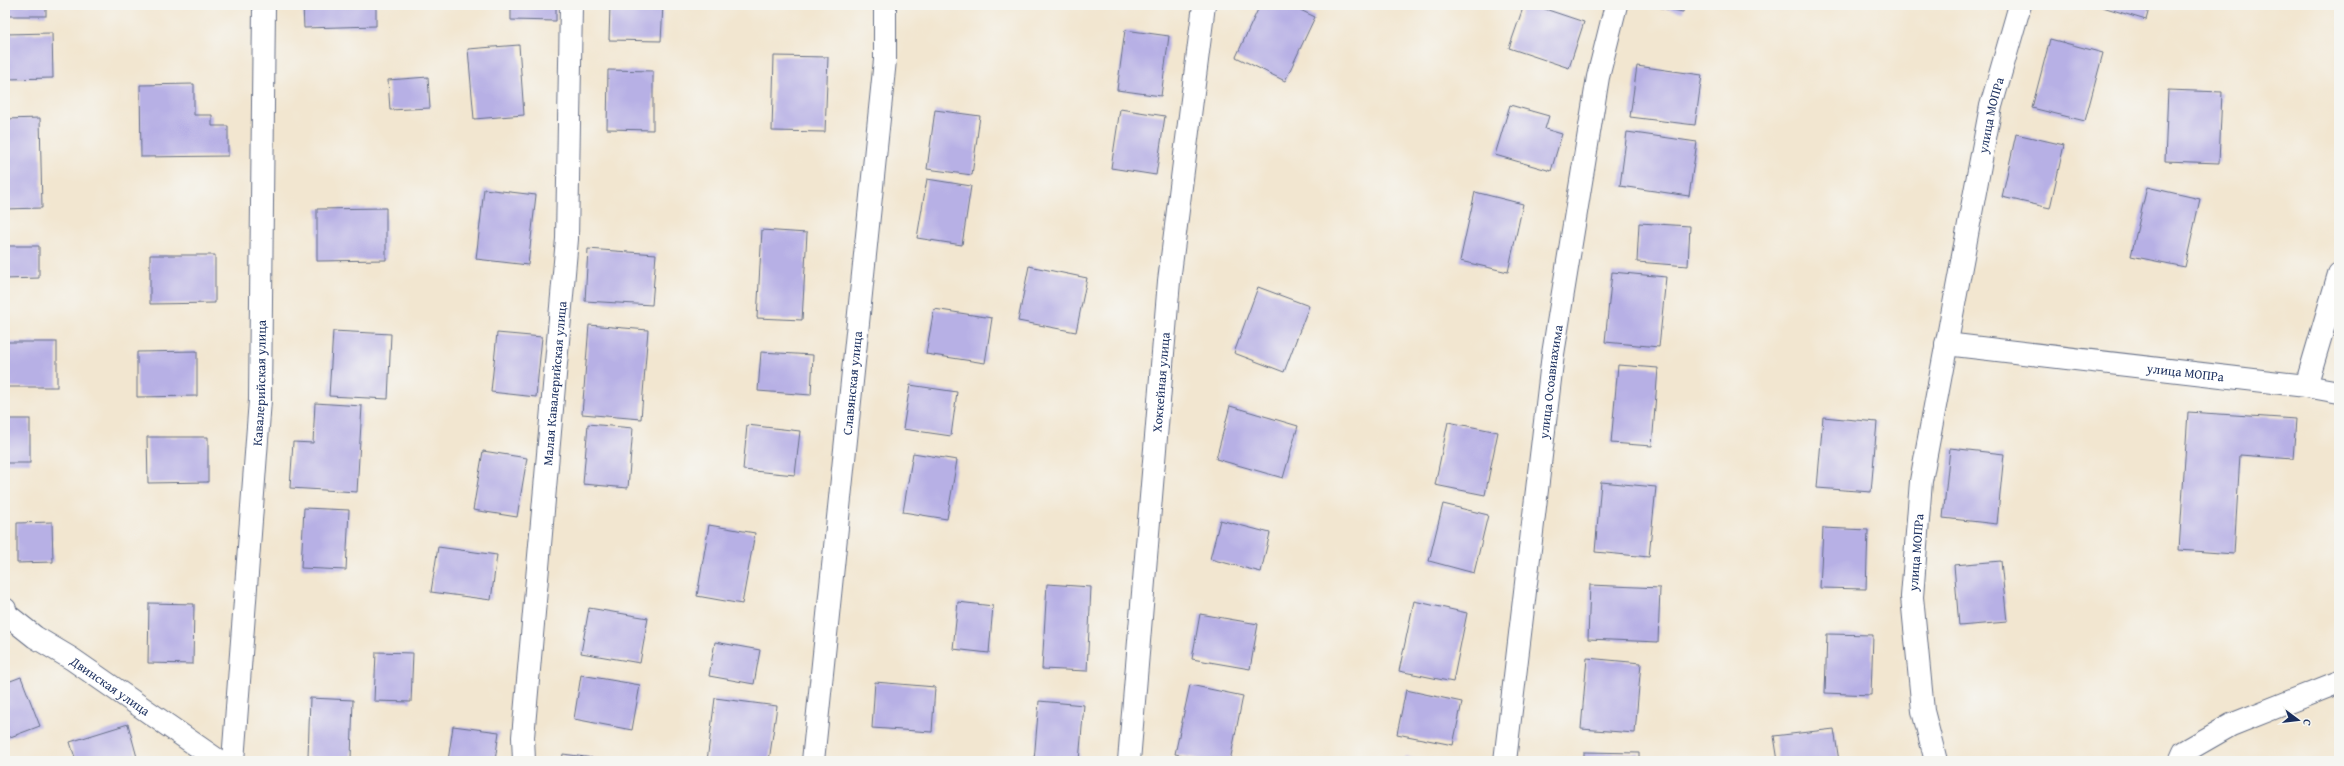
<svg xmlns="http://www.w3.org/2000/svg" width="2344" height="766" font-family="'Gentium Book Plus',serif">
	<style>
		.building { fill: #b7b0e5 }
		.lines { fill: none; stroke-linecap: round; stroke-linejoin: round }
		.street-casing { stroke: #666f86; stroke-width: 24 }
		.street { stroke: #fff; stroke-width: 22 }
		.labels { text-anchor: middle; dominant-baseline: central; stroke-width: 3; stroke-linejoin: round; paint-order: stroke }
		.street-label { font-size: 13px; fill: #1b2f5e; stroke: #f6f6f2 }
	</style>
	<rect width="100%" height="100%" fill="#f6f6f2"/>
	<filter id="ink" filterUnits="userSpaceOnUse"><feTurbulence type="fractalNoise" baseFrequency=".025" numOctaves="2"/><feDisplacementMap in="SourceGraphic" scale="8" xChannelSelector="R" yChannelSelector="G"/><feConvolveMatrix kernelMatrix="1 2 1 2 8 2 1 2 1" color-interpolation-filters="sRGB"/></filter>
	<filter id="wash" filterUnits="userSpaceOnUse"><feTurbulence type="fractalNoise" baseFrequency=".012" numOctaves="4" result="noise"/><feDisplacementMap in="SourceGraphic" scale="16" xChannelSelector="R" yChannelSelector="G"/><feGaussianBlur stdDeviation="0.9" result="paint"/><feColorMatrix in="noise" values="0 0 0 0 0 0 0 0 0 0 0 0 0 0 0 0 0 1.4 0 .05"/><feComposite in="paint" operator="in"/></filter>
	<g filter="url(#wash)">
		<rect width="100%" height="100%" fill="#f2e6d0"/>
		<g id="blocks">
			<g class="building">
				<rect x="5" y="5" width="41" height="11"/>
				<polygon points="303,5 376,5 376,26 304,28"/>
				<polygon points="511,5 556,5 556,21 511,20"/>
				<polygon points="610,5 663,5 661,41 609,40"/>
				<polygon points="1260,5 1290,5 1315,17 1285,81 1236,57"/>
				<polygon points="1524,5 1533,5 1584,22 1569,68 1509,48"/>
				<polygon points="1647,5 1684,5 1683,12"/>
				<polygon points="2096,5 2150,5 2146,20"/>
				<polygon points="1125,30 1169,36 1161,96 1117,90"/>
				<polygon points="52,33 53,78 7,79 6,34"/>
				<polygon points="2050,39 2103,53 2085,121 2032,108"/>
				<polygon points="519,45 524,115 474,119 468,49"/>
				<polygon points="774,56 828,57 825,132 772,131"/>
				<polygon points="1637,66 1702,75 1695,125 1630,117"/>
				<polygon points="608,70 653,71 653,130 607,129"/>
				<polygon points="428,77 430,108 390,110 388,80"/>
				<polygon points="194,84 194,115 212,115 212,126 228,126 228,156 141,157 140,85"/>
				<polygon points="2168,90 2222,92 2219,163 2165,161"/>
				<polygon points="1510,105 1549,116 1545,129 1562,134 1551,171 1495,155"/>
				<polygon points="1120,109 1165,116 1156,175 1111,168"/>
				<polygon points="935,110 980,116 972,175 927,169"/>
				<polygon points="40,118 42,208 5,209 5,119"/>
				<polygon points="1627,132 1697,142 1689,196 1620,186"/>
				<polygon points="2016,134 2064,145 2050,208 2002,197"/>
				<polygon points="927,179 971,186 962,245 917,238"/>
				<polygon points="2147,187 2200,199 2185,267 2131,256"/>
				<polygon points="484,189 536,195 528,265 476,259"/>
				<polygon points="1475,192 1523,204 1508,272 1460,261"/>
				<polygon points="386,208 386,260 317,261 317,209"/>
				<polygon points="1639,223 1690,226 1688,266 1637,262"/>
				<polygon points="762,230 807,233 802,320 757,318"/>
				<polygon points="5,246 39,246 39,278 5,279"/>
				<polygon points="588,249 656,254 652,305 585,301"/>
				<polygon points="150,255 215,255 215,303 150,304"/>
				<polygon points="1029,266 1087,278 1076,332 1018,321"/>
				<polygon points="1612,272 1666,277 1659,347 1605,342"/>
				<polygon points="1258,287 1309,306 1284,372 1234,353"/>
				<polygon points="934,309 992,318 985,363 926,354"/>
				<polygon points="589,325 648,330 641,419 582,414"/>
				<polygon points="333,331 391,334 388,399 329,396"/>
				<polygon points="497,333 542,337 536,397 491,392"/>
				<rect x="5" y="342" width="52" height="45"/>
				<polygon points="197,351 197,396 137,397 137,352"/>
				<polygon points="761,352 813,355 811,395 758,391"/>
				<polygon points="1618,365 1658,368 1652,446 1611,443"/>
				<polygon points="910,385 957,392 951,436 903,429"/>
				<polygon points="315,403 362,406 357,492 290,488 293,442 313,443"/>
				<polygon points="1230,406 1298,426 1283,478 1216,459"/>
				<polygon points="2188,412 2296,419 2293,459 2240,455 2234,554 2179,550"/>
				<polygon points="1823,417 1877,422 1871,492 1817,488"/>
				<rect x="5" y="419" width="25" height="44"/>
				<polygon points="1448,422 1498,432 1485,495 1435,485"/>
				<polygon points="588,424 633,428 628,488 583,484"/>
				<polygon points="747,425 800,431 795,475 743,470"/>
				<polygon points="147,437 208,437 208,482 148,483"/>
				<polygon points="1950,448 2004,454 1997,524 1943,518"/>
				<polygon points="483,451 527,458 517,517 473,510"/>
				<polygon points="913,453 957,460 947,519 903,512"/>
				<polygon points="1601,482 1656,487 1649,557 1595,552"/>
				<polygon points="1443,504 1488,515 1474,573 1429,561"/>
				<polygon points="304,508 349,510 346,570 301,568"/>
				<polygon points="1220,520 1270,533 1261,572 1210,559"/>
				<polygon points="52,522 53,562 17,563 17,523"/>
				<polygon points="709,525 755,533 742,604 697,596"/>
				<polygon points="1823,528 1868,530 1866,589 1820,588"/>
				<polygon points="438,547 497,555 491,600 431,592"/>
				<polygon points="2001,561 2007,622 1959,626 1954,565"/>
				<polygon points="1047,584 1091,587 1087,671 1042,669"/>
				<polygon points="1590,585 1660,588 1658,642 1588,639"/>
				<polygon points="1414,601 1467,613 1453,682 1399,671"/>
				<polygon points="958,602 993,606 989,653 953,649"/>
				<polygon points="149,603 194,604 193,664 148,663"/>
				<polygon points="589,608 648,618 640,663 581,653"/>
				<polygon points="1200,614 1258,624 1250,669 1192,659"/>
				<polygon points="1827,634 1873,635 1871,695 1825,693"/>
				<polygon points="715,642 760,650 754,684 709,676"/>
				<polygon points="376,652 413,653 411,702 374,701"/>
				<polygon points="1587,658 1641,663 1635,733 1581,729"/>
				<polygon points="581,675 640,685 632,730 574,719"/>
				<polygon points="21,677 40,726 5,739 5,683"/>
				<polygon points="875,682 935,687 932,732 872,728"/>
				<polygon points="1190,685 1243,696 1230,761 1209,761 1175,754"/>
				<polygon points="1406,690 1462,702 1453,745 1397,734"/>
				<polygon points="310,698 353,700 351,759 308,757"/>
				<polygon points="715,698 777,706 769,761 707,761"/>
				<polygon points="1039,701 1084,705 1079,761 1034,761"/>
				<polygon points="128,724 138,761 76,761 70,742"/>
				<polygon points="453,726 499,732 495,761 448,761"/>
				<polygon points="1834,729 1839,761 1778,761 1774,736"/>
				<polygon points="1584,752 1639,753 1639,761 1584,761"/>
				<polygon points="563,754 608,760 608,761 562,761"/>
				<polygon points="1405,757 1422,760 1422,761 1404,761"/>
			</g>
		</g>
	</g>
	<g filter="url(#ink)">
		<use href="#blocks" fill-opacity="0" stroke="#666f86" stroke-width="1"/>
		<g class="lines">
			<g class="street-casing">
				<g id="street">
					<path id="s1" d="M1946 344 2306 386 2339 392"/>
					<polyline points="2306,386 2339,274"/>
					<path id="s2" d="M5 609 6 614 35 637 72 659 219 761"/>
					<path id="s3" d="M233 761 260 400 264 5"/>
					<path id="s4" d="M524 761 523 737 567 239 571 5"/>
					<path id="s5" d="M813 761 885 60V5"/>
					<path id="s6" d="M1129 761 1169 281 1204 5"/>
					<path id="s7" d="M1505 761 1553 354 1598 77 1616 5"/>
					<path id="s8" d="M1936 761 1923 711 1912 597 1921 481 1991 106 2020 5"/>
					<polyline points="2180,761 2184,752 2231,725 2339,682"/>
				</g>
			</g>
			<use href="#street" class="street"/>
		</g>
	</g>
	<g class="labels">
		<g class="street-label">
			<text stroke="none"><textPath href="#s8" startOffset="655">улица МОПРа</textPath></text>
			<text stroke="none"><textPath href="#s1" startOffset="241">улица МОПРа</textPath></text>
			<text stroke="none"><textPath href="#s7" startOffset="382">улица Осоавиахима</textPath></text>
			<text stroke="none"><textPath href="#s6" startOffset="380">Хоккейная улица</textPath></text>
			<text stroke="none"><textPath href="#s3" startOffset="379">Кавалерийская улица</textPath></text>
			<text stroke="none"><textPath href="#s4" startOffset="379">Малая Кавалерийская улица</textPath></text>
			<text stroke="none"><textPath href="#s5" startOffset="380">Славянская улица</textPath></text>
			<text stroke="none"><textPath href="#s8" startOffset="211">улица МОПРа</textPath></text>
			<text stroke="none"><textPath href="#s2" startOffset="132">Двинская улица</textPath></text>
		</g>
	</g>
	<rect width="2344" height="766" fill="none" stroke="#f6f6f2" stroke-width="20"/>
	<g transform="translate(2298 720) rotate(105)" stroke="#f6f6f2" stroke-width="3" paint-order="stroke">
	<path d="M0-3L7 15L0 10L-7 15Z" fill="#1b2f5e"/>
	<text y="-6" font-size="11" font-weight="bold" text-anchor="middle" fill="#1b2f5e">С</text>
	</g>
</svg>
